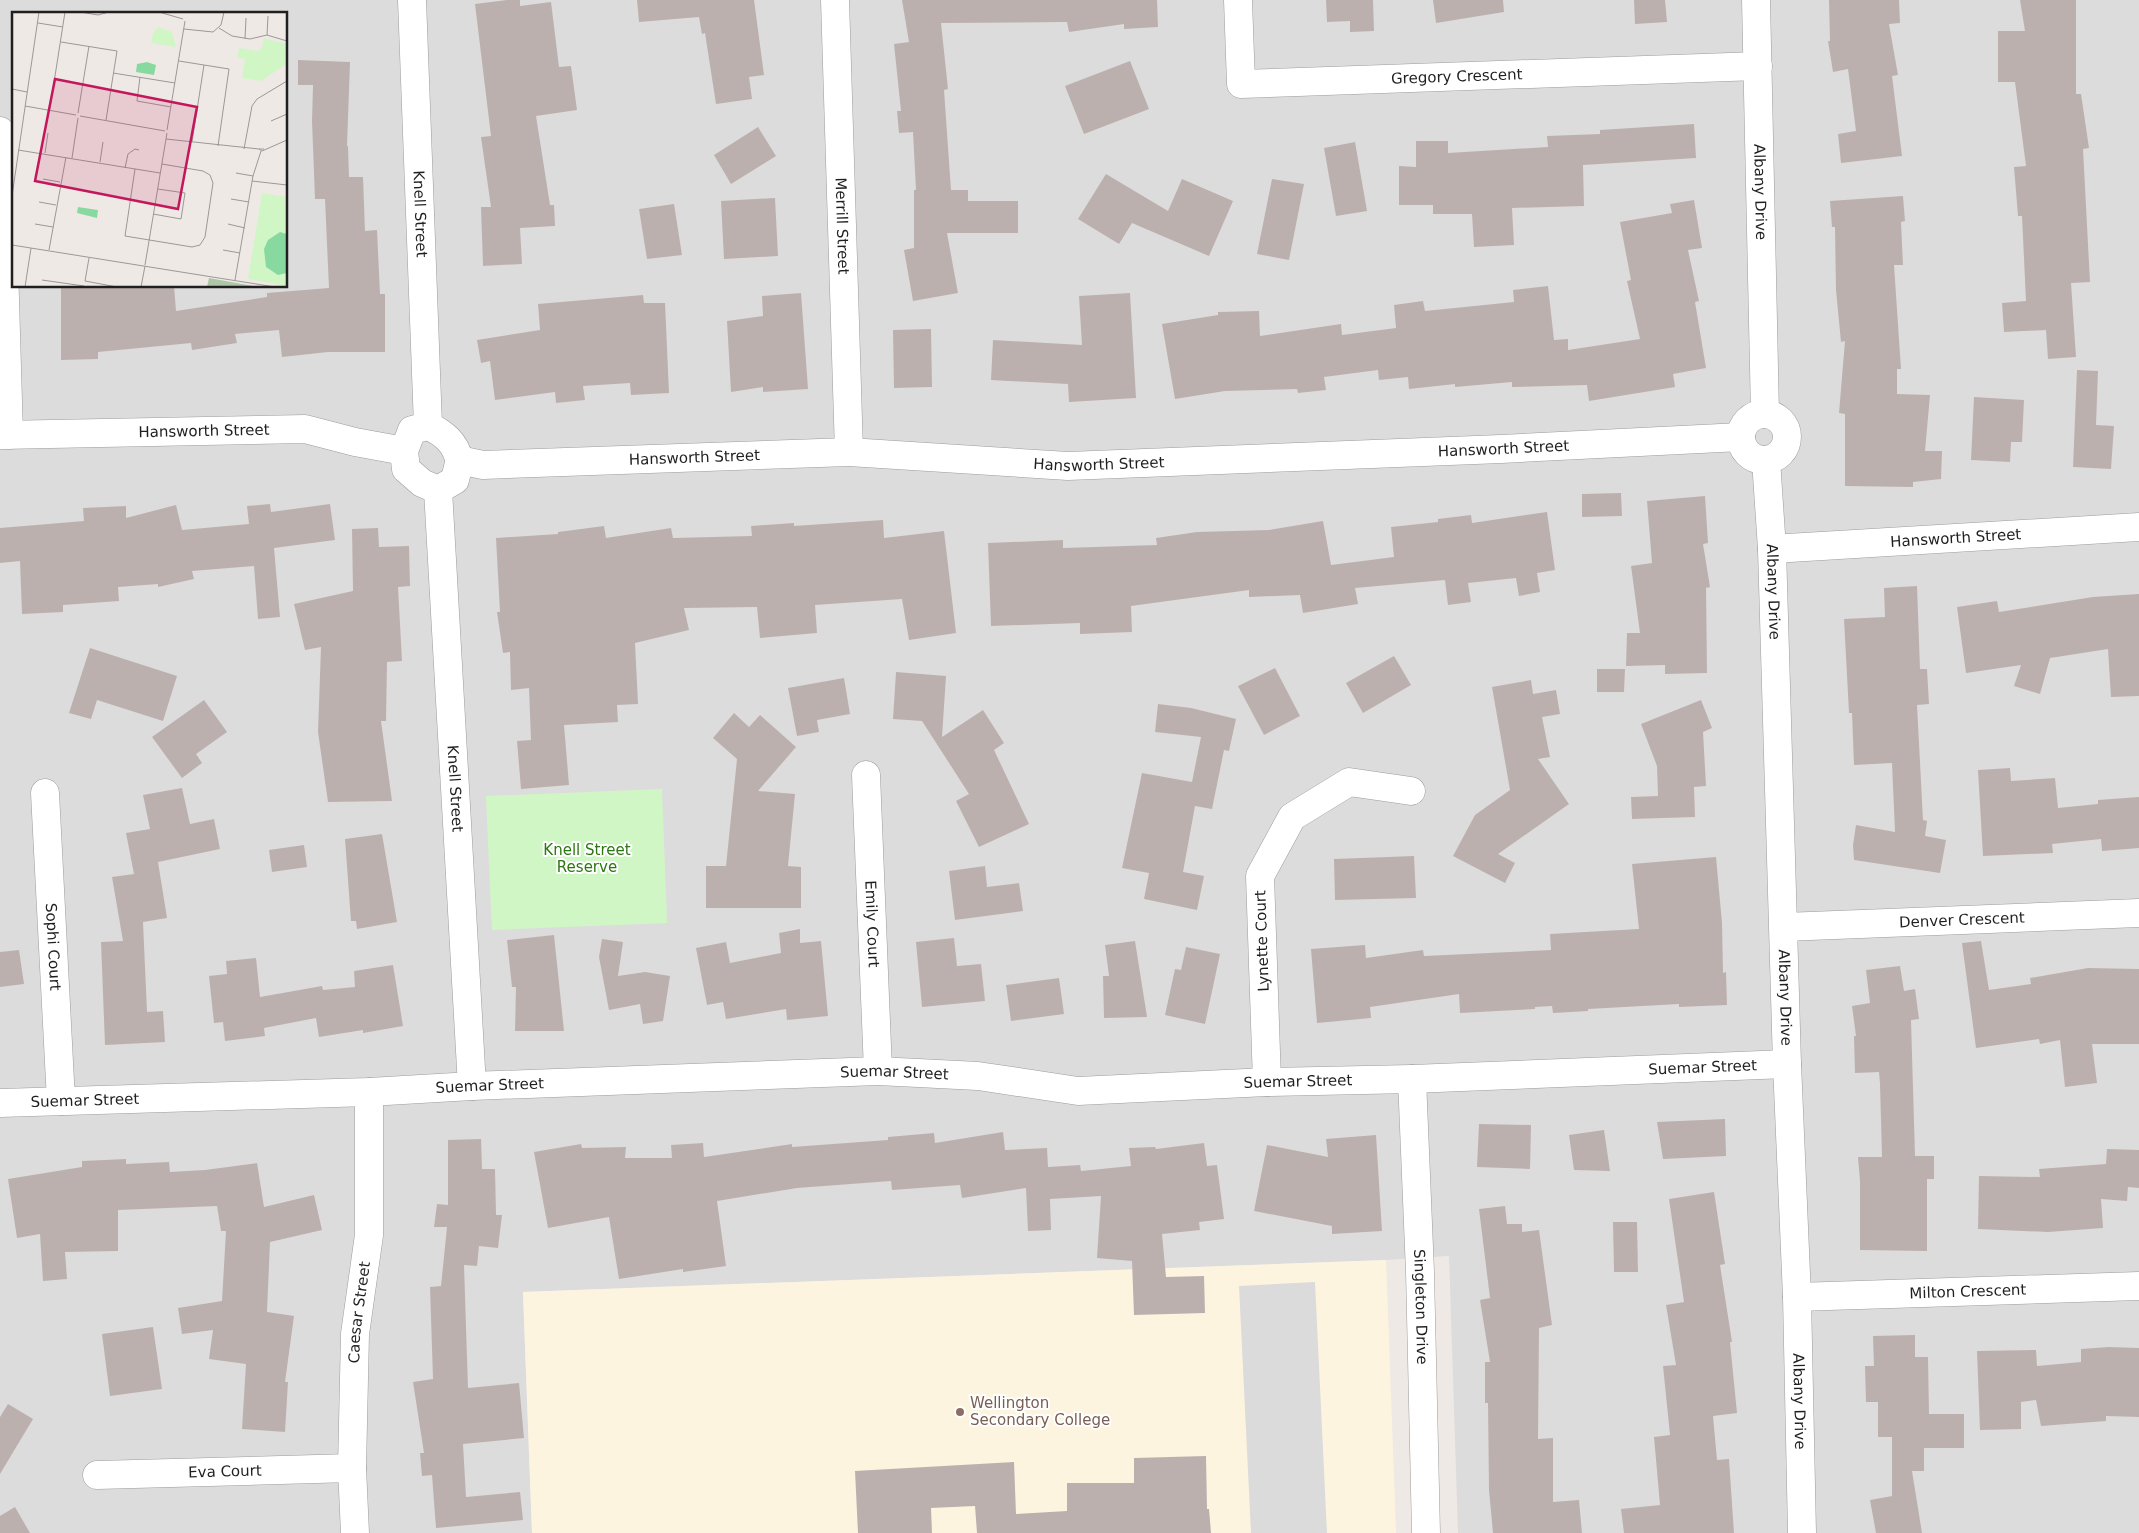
<svg xmlns="http://www.w3.org/2000/svg" width="2139" height="1533" font-family="'DejaVu Sans',sans-serif">
	<style>
		.residential { fill: #dddcdc; fill-rule: evenodd }
		.education { fill: #fdf4e0 }
		.park { fill: #d1f6c5 }
		.parking { fill: #dbdbdb }
		.building { fill: #bcb0af }
		.lines { fill: none; stroke-linecap: round; stroke-linejoin: round }
		.minor-casing { stroke: #9c9c9c; stroke-width: 29 }
		.minor { stroke: #fff; stroke-width: 28 }
		.education-dot { fill: #8d6e63; stroke: #fff; stroke-width: 2 }
		.labels { text-anchor: middle; dominant-baseline: central; stroke-width: 4; stroke-linejoin: round; paint-order: stroke }
		.street-label { font-size: 15px; fill: #1f1f1f; stroke: #fff }
		.park-label { font-size: 15px; fill: #2b7712; stroke: #fff }
		.education-label { font-size: 15px; fill: #785e54; stroke: #fff; text-anchor: start }
		.inset-road { fill: none; stroke: #9c9896; stroke-width: 1 }
		.view { fill: #c2185b; fill-opacity: 0.15; stroke: #c2185b; stroke-width: 2.5 }
		.inset-edge { fill: none; stroke: #1f1f1f; stroke-width: 2.5 }
	</style>
	<rect width="100%" height="100%" fill="#efe9e6"/>
	<path class="residential" d="M0 0H2139V1533H1458L1449 1256 1386 1260 523 1292 532 1533H0ZM14 14H286V286H14Z"/>
	<polygon class="education" points="1386,1260 1396,1533 532,1533 523,1292"/>
	<polygon class="park" points="662,789 667,923 492,930 486,796"/>
	<polygon class="parking" points="1315,1282 1327,1533 1251,1533 1239,1286"/>
	<g class="building">
		<polygon points="507,0 520,0 520,6 551,2 559,67 571,66 577,110 536,116 550,205 554,205 555,226 520,228 522,264 483,266 481,207 491,207 481,137 491,136 475,4"/>
		<polygon points="637,0 754,0 764,75 749,77 752,99 716,104 705,33 702,34 699,17 639,22"/>
		<polygon points="902,0 1157,0 1158,27 1124,29 1124,24 1069,32 1067,22 941,23 948,89 944,90 951,190 968,190 968,201 1018,201 1018,233 947,233 958,293 913,301 904,250 914,248 914,190 916,190 913,132 899,133 897,111 901,111 894,44 909,42"/>
		<polygon points="1326,0 1373,0 1374,31 1350,32 1350,21 1327,22"/>
		<polygon points="1433,0 1503,0 1504,12 1436,23"/>
		<polygon points="1634,0 1665,0 1667,22 1635,24"/>
		<polygon points="1829,0 1899,0 1900,23 1889,24 1898,75 1892,76 1902,156 1841,163 1838,134 1856,131 1848,69 1833,72 1828,41 1830,41"/>
		<polygon points="2020,0 2076,0 2076,94 2081,94 2089,148 2083,149 2090,282 2071,283 2076,357 2048,359 2046,330 2004,332 2002,303 2026,301 2022,216 2018,216 2014,167 2026,166 2015,82 1998,82 1998,31 2025,31"/>
		<polygon points="298,60 350,62 347,146 348,146 349,177 363,177 365,231 377,230 380,294 385,294 385,352 328,352 282,357 279,330 235,334 237,343 192,350 191,343 98,352 98,359 61,360 61,286 174,286 176,311 267,297 267,293 329,288 325,199 315,199 312,121 313,85 298,85"/>
		<polygon points="1130,61 1149,109 1084,134 1065,86"/>
		<polygon points="1694,124 1696,158 1583,165 1584,206 1512,208 1514,245 1474,247 1472,214 1433,214 1433,205 1399,205 1399,166 1416,167 1416,141 1448,141 1448,153 1548,147 1547,136 1600,134 1600,130"/>
		<polygon points="758,127 776,156 731,184 714,155"/>
		<polygon points="1355,142 1367,211 1336,216 1324,148"/>
		<polygon points="1106,174 1168,211 1182,179 1233,201 1209,256 1132,223 1119,244 1078,219"/>
		<polygon points="1272,179 1304,184 1289,260 1257,254"/>
		<polygon points="1903,196 1905,221 1901,222 1903,265 1894,265 1901,369 1897,369 1897,394 1930,395 1925,451 1942,451 1941,479 1913,482 1913,487 1845,486 1845,414 1839,413 1845,341 1841,342 1836,290 1835,227 1832,227 1830,201"/>
		<polygon points="775,198 778,256 724,259 721,201"/>
		<polygon points="1694,200 1702,248 1688,250 1699,301 1695,302 1706,368 1673,374 1675,387 1589,401 1587,385 1512,387 1512,382 1455,387 1455,384 1409,389 1408,377 1379,380 1378,370 1324,377 1326,390 1298,393 1297,389 1225,391 1175,399 1162,324 1218,315 1218,312 1259,311 1260,336 1341,324 1342,335 1396,328 1394,305 1423,301 1425,311 1514,302 1513,290 1548,286 1554,340 1568,339 1568,350 1640,339 1627,281 1631,280 1620,222 1672,213 1670,204"/>
		<polygon points="674,204 682,255 647,259 639,209"/>
		<polygon points="801,293 808,389 763,392 763,387 731,392 727,321 763,316 762,296"/>
		<polygon points="1130,293 1136,398 1069,402 1068,384 991,380 993,340 1082,345 1079,296"/>
		<polygon points="643,295 644,303 665,303 669,393 631,395 630,383 583,386 585,400 556,403 555,392 495,400 490,361 481,363 477,340 540,330 538,304"/>
		<polygon points="931,329 932,387 894,388 893,330"/>
		<polygon points="2077,370 2098,371 2096,425 2114,426 2111,469 2073,467"/>
		<polygon points="1974,397 2024,400 2022,442 2011,442 2010,462 1971,460"/>
		<polygon points="1621,493 1622,516 1582,517 1582,494"/>
		<polygon points="1705,496 1708,543 1703,544 1710,587 1706,588 1707,673 1665,674 1665,665 1626,666 1627,633 1640,633 1631,566 1652,563 1647,501"/>
		<polygon points="270,504 271,512 330,504 335,540 274,548 280,617 258,619 254,566 192,571 194,579 158,587 158,584 118,587 119,601 63,605 63,612 22,614 20,561 0,563 0,528 84,521 83,508 126,506 126,518 176,505 182,530 249,524 247,506"/>
		<polygon points="1547,512 1555,570 1537,573 1540,592 1519,596 1516,578 1468,583 1471,602 1448,605 1445,580 1355,588 1358,604 1303,613 1300,595 1249,597 1249,590 1131,606 1132,632 1080,634 1080,623 991,626 988,543 1063,540 1063,548 1157,545 1156,538 1197,532 1269,530 1323,521 1331,565 1394,557 1391,527 1438,522 1438,519 1471,515 1472,523"/>
		<polygon points="883,520 884,538 944,531 956,633 909,640 902,599 815,605 817,633 760,638 757,607 684,608 689,630 635,643 638,704 617,705 618,722 564,725 569,785 521,789 517,741 531,740 529,688 511,690 510,652 503,653 497,612 500,612 496,538 558,534 558,532 604,526 606,538 671,528 673,538 752,536 751,526 794,523 794,526"/>
		<polygon points="378,528 379,547 409,546 410,586 398,587 402,661 387,662 386,721 381,721 392,801 328,802 318,732 321,647 305,650 294,604 353,591 352,529"/>
		<polygon points="1917,586 1920,669 1927,669 1929,704 1917,705 1923,820 1927,821 1925,836 1946,840 1940,873 1854,860 1853,845 1856,825 1895,832 1892,763 1854,765 1852,713 1849,713 1844,619 1885,617 1884,588"/>
		<polygon points="2139,594 2139,696 2111,697 2108,649 2050,658 2040,694 2014,686 2021,665 1966,673 1957,607 1997,601 1999,612 2093,597"/>
		<polygon points="90,648 177,676 163,721 97,700 91,719 69,713"/>
		<polygon points="1394,656 1411,685 1363,713 1346,683"/>
		<polygon points="1275,668 1300,716 1264,735 1238,686"/>
		<polygon points="1597,669 1625,669 1624,692 1597,692"/>
		<polygon points="896,672 946,676 942,737 983,710 1004,743 994,750 1029,824 979,847 956,801 969,794 922,721 893,719"/>
		<polygon points="844,678 850,714 817,720 819,732 797,736 788,688"/>
		<polygon points="1531,680 1533,694 1556,690 1560,714 1542,717 1550,757 1538,759 1569,804 1498,854 1515,863 1505,883 1453,856 1475,815 1510,790 1492,687"/>
		<polygon points="204,700 227,732 196,754 202,763 182,778 152,737"/>
		<polygon points="1701,700 1712,728 1703,732 1706,786 1694,787 1695,817 1632,819 1631,797 1658,796 1657,766 1641,724"/>
		<polygon points="1158,704 1191,708 1236,719 1229,751 1224,750 1212,809 1195,806 1183,872 1204,876 1197,910 1144,899 1149,873 1122,868 1142,773 1192,782 1201,737 1155,732"/>
		<polygon points="734,713 749,727 760,715 796,747 758,791 795,794 788,866 801,867 801,908 706,908 706,866 726,866 737,759 713,738"/>
		<polygon points="2010,768 2011,781 2055,778 2058,808 2098,804 2098,800 2139,797 2139,848 2102,851 2101,839 2052,844 2053,853 1983,856 1978,770"/>
		<polygon points="182,788 190,824 214,819 220,849 158,862 167,918 143,922 147,1012 163,1011 165,1042 105,1045 101,942 123,941 112,877 134,874 126,833 150,829 143,795"/>
		<polygon points="382,834 397,922 357,929 356,921 351,921 345,839"/>
		<polygon points="304,845 307,867 272,872 269,850"/>
		<polygon points="1414,856 1416,898 1335,900 1334,859"/>
		<polygon points="1716,857 1722,923 1723,973 1726,972 1727,1005 1679,1007 1679,1004 1588,1009 1588,1011 1553,1013 1552,1006 1535,1007 1535,1009 1460,1013 1459,994 1370,1007 1371,1018 1317,1023 1311,949 1365,945 1366,958 1423,950 1424,956 1551,950 1550,934 1639,929 1632,864"/>
		<polygon points="985,866 987,887 1019,883 1023,911 955,920 949,871"/>
		<polygon points="800,929 800,943 821,941 828,1016 787,1020 786,1009 726,1019 723,1002 707,1005 696,948 726,942 730,963 781,953 779,933"/>
		<polygon points="554,935 564,1031 515,1031 516,987 512,987 507,940"/>
		<polygon points="954,938 957,966 981,964 985,1001 922,1007 916,942"/>
		<polygon points="602,939 623,942 618,976 645,972 670,976 663,1021 643,1024 640,1004 609,1010 599,957"/>
		<polygon points="1135,941 1147,1017 1104,1018 1103,976 1109,976 1105,945"/>
		<polygon points="1981,941 1989,990 2031,984 2030,978 2088,968 2139,969 2139,1044 2092,1044 2097,1083 2065,1087 2060,1040 2040,1044 2039,1039 1976,1048 1962,943"/>
		<polygon points="1186,947 1220,954 1205,1024 1165,1015 1175,969 1181,970"/>
		<polygon points="19,950 24,984 0,987 0,952"/>
		<polygon points="256,958 260,997 322,986 323,990 355,987 354,971 393,965 403,1026 363,1033 363,1030 319,1037 316,1018 264,1028 265,1036 225,1041 223,1022 214,1023 209,976 227,974 226,961"/>
		<polygon points="1900,966 1904,991 1915,989 1919,1019 1911,1020 1915,1156 1934,1156 1934,1179 1927,1179 1927,1251 1860,1250 1860,1181 1858,1157 1882,1157 1880,1084 1879,1072 1855,1073 1854,1036 1856,1036 1852,1006 1870,1003 1866,970"/>
		<polygon points="1059,978 1064,1014 1011,1021 1006,985"/>
		<polygon points="1725,1119 1726,1156 1663,1159 1657,1122"/>
		<polygon points="1479,1124 1531,1125 1530,1169 1477,1167"/>
		<polygon points="1604,1130 1610,1171 1574,1170 1569,1135"/>
		<polygon points="1003,1132 1005,1150 1047,1148 1048,1167 1080,1165 1081,1171 1131,1166 1129,1148 1155,1147 1156,1149 1204,1143 1207,1166 1217,1165 1224,1219 1199,1222 1200,1230 1162,1234 1166,1277 1204,1276 1205,1313 1134,1315 1132,1261 1097,1258 1101,1196 1050,1199 1051,1230 1028,1231 1026,1188 962,1198 960,1185 892,1190 891,1181 797,1188 717,1201 726,1266 683,1272 683,1269 619,1279 609,1217 548,1228 534,1152 581,1144 582,1148 626,1147 625,1158 672,1158 671,1145 703,1143 704,1157 792,1144 792,1147 888,1140 888,1137 934,1133 935,1143"/>
		<polygon points="1376,1135 1382,1231 1332,1234 1332,1226 1254,1211 1267,1145 1328,1157 1326,1139"/>
		<polygon points="481,1139 482,1169 495,1169 496,1215 502,1215 498,1248 479,1246 477,1266 464,1265 468,1388 519,1383 524,1438 463,1444 466,1497 520,1492 523,1520 436,1528 432,1475 422,1476 420,1453 424,1453 413,1382 433,1379 430,1287 441,1286 447,1227 434,1227 437,1204 448,1205 448,1140"/>
		<polygon points="2107,1149 2139,1150 2139,1188 2128,1187 2127,1201 2101,1199 2103,1228 2048,1232 1978,1229 1979,1176 2040,1177 2039,1169 2106,1164"/>
		<polygon points="126,1159 126,1164 169,1162 170,1172 205,1170 257,1163 264,1207 314,1195 322,1230 270,1242 267,1312 294,1316 285,1382 288,1382 285,1432 242,1429 246,1364 209,1359 213,1330 182,1334 178,1308 222,1301 226,1231 221,1231 217,1206 118,1210 118,1251 65,1252 67,1279 43,1281 40,1234 17,1238 8,1179 82,1167 82,1161"/>
		<polygon points="1714,1192 1725,1264 1720,1265 1732,1342 1730,1342 1737,1413 1713,1416 1717,1460 1729,1459 1734,1533 1624,1533 1621,1509 1660,1505 1654,1437 1670,1435 1663,1366 1676,1365 1666,1305 1684,1302 1669,1199"/>
		<polygon points="1505,1206 1507,1224 1522,1224 1522,1232 1539,1230 1552,1325 1539,1328 1538,1439 1553,1438 1553,1502 1579,1500 1582,1533 1493,1533 1489,1490 1488,1403 1485,1403 1485,1362 1490,1362 1480,1300 1490,1298 1479,1209"/>
		<polygon points="1613,1222 1637,1222 1638,1272 1614,1272"/>
		<polygon points="153,1327 162,1389 110,1396 102,1334"/>
		<polygon points="1915,1335 1915,1357 1928,1357 1929,1414 1964,1414 1964,1448 1924,1448 1924,1471 1912,1471 1922,1533 1876,1533 1870,1500 1892,1496 1892,1437 1878,1437 1878,1402 1866,1402 1865,1366 1874,1366 1873,1336"/>
		<polygon points="2109,1347 2139,1348 2139,1417 2106,1416 2106,1421 2041,1426 2036,1400 2021,1402 2021,1429 1980,1430 1977,1351 2036,1350 2037,1366 2081,1362 2081,1349"/>
		<polygon points="8,1404 33,1419 0,1474 0,1417"/>
		<polygon points="1206,1456 1207,1509 1209,1509 1211,1533 977,1533 975,1506 931,1508 932,1533 858,1533 855,1471 1014,1462 1016,1514 1067,1511 1067,1483 1134,1483 1134,1458"/>
		<polygon points="15,1507 30,1533 0,1533 0,1516"/>
	</g>
	<g class="lines">
		<g class="minor-casing">
			<g id="minor">
				<path id="s1" d="M412 0 428 426"/>
				<path id="s2" d="M835 0 849 452"/>
				<path id="s3" d="M1238 0 1241 84 1758 66"/>
				<path id="s4" d="M1756 0 1765 414"/>
				<polyline points="0,131 9,435"/>
				<circle cx="1764" cy="437" r="23"/>
				<path d="M428 426C442 432 456 443 459 460 459 466 456 474 455 480L438 490 422 483 406 469 404 451 412 430Z"/>
				<path id="s5" d="M0 435 305 429 355 442 404 451"/>
				<path id="s6" d="M459 460 483 465 849 452 1068 466 1501 449 1741 437"/>
				<path id="s7" d="M1766 460 1772 549 1787 1064 1797 1297 1802 1533"/>
				<path id="s8" d="M438 490 472 1086"/>
				<path id="s9" d="M1772 549 2139 527"/>
				<path id="s10" d="M866 775 878 1071"/>
				<path id="s11" d="M45 793 61 1101"/>
				<path id="s12" d="M1784 927 2139 913"/>
				<path id="s13" d="M1412 1079 1420 1272 1426 1533"/>
				<polyline points="1267,1082 1260,876 1292,817 1349,782 1411,791"/>
				<path id="s14" d="M0 1103 369 1092 472 1086 878 1071 978 1076 1078 1091 1267 1082 1412 1079 1787 1064"/>
				<path id="s15" d="M1797 1297 2139 1286"/>
				<path id="s16" d="M97 1475 352 1468"/>
				<path id="s17" d="M355 1533 352 1468 355 1334 369 1235V1092"/>
			</g>
		</g>
		<use href="#minor" class="minor"/>
	</g>
	<circle class="education-dot" cx="960" cy="1412" r="5"/>
	<g class="labels">
		<g class="street-label">
			<text stroke="none"><textPath href="#s3" startOffset="300">Gregory Crescent</textPath></text>
			<text stroke="none"><textPath href="#s4" startOffset="192">Albany Drive</textPath></text>
			<text stroke="none"><textPath href="#s1" startOffset="214">Knell Street</textPath></text>
			<text stroke="none"><textPath href="#s2" startOffset="226">Merrill Street</textPath></text>
			<text stroke="none"><textPath href="#s5" startOffset="204">Hansworth Street</textPath></text>
			<text stroke="none"><textPath href="#s6" startOffset="1046">Hansworth Street</textPath></text>
			<text stroke="none"><textPath href="#s6" startOffset="236">Hansworth Street</textPath></text>
			<text stroke="none"><textPath href="#s6" startOffset="641">Hansworth Street</textPath></text>
			<text stroke="none"><textPath href="#s9" startOffset="184">Hansworth Street</textPath></text>
			<text stroke="none"><textPath href="#s7" startOffset="132">Albany Drive</textPath></text>
			<text stroke="none"><textPath href="#s8" startOffset="299">Knell Street</textPath></text>
			<text stroke="none"><textPath href="#s12" startOffset="178">Denver Crescent</textPath></text>
			<text stroke="none"><textPath href="#s10" startOffset="149">Emily Court</textPath></text>
			<text transform="translate(1262 941) rotate(-92)">Lynette Court</text>
			<text stroke="none"><textPath href="#s11" startOffset="154">Sophi Court</textPath></text>
			<text stroke="none"><textPath href="#s7" startOffset="538">Albany Drive</textPath></text>
			<text stroke="none"><textPath href="#s14" startOffset="1705">Suemar Street</textPath></text>
			<text stroke="none"><textPath href="#s14" startOffset="895">Suemar Street</textPath></text>
			<text stroke="none"><textPath href="#s14" startOffset="1300">Suemar Street</textPath></text>
			<text stroke="none"><textPath href="#s14" startOffset="490">Suemar Street</textPath></text>
			<text stroke="none"><textPath href="#s14" startOffset="85">Suemar Street</textPath></text>
			<text stroke="none"><textPath href="#s15" startOffset="171">Milton Crescent</textPath></text>
			<text stroke="none"><textPath href="#s13" startOffset="228">Singleton Drive</textPath></text>
			<text stroke="none"><textPath href="#s17" startOffset="221">Caesar Street</textPath></text>
			<text stroke="none"><textPath href="#s7" startOffset="942">Albany Drive</textPath></text>
			<text stroke="none"><textPath href="#s16" startOffset="128">Eva Court</textPath></text>
		</g>
		<g class="park-label">
			<text x="587" y="850">Knell Street<tspan x="587" dy="17">Reserve</tspan></text>
		</g>
		<g class="education-label">
			<text x="970" y="1403">Wellington<tspan x="970" dy="17">Secondary College</tspan></text>
		</g>
	</g>
	<g transform="translate(12 12)">
		<rect width="275" height="275" fill="#efe9e6"/>
		<path d="M197 266 247 275H195Z" fill="#adc6a8"/>
		<path d="M146 15 160 20 164 35 139 31 141 21ZM252 26 275 32 273 53 249 69 230 66 233 47 225 46 227 36 245 39 250 36ZM250 181 275 185V274L236 267Z" fill="#d1f6c5"/>
		<path d="M135 50 144 53 142 63 124 60 125 52ZM66 195 86 198 85 206 65 201ZM268 220 275 222V261L266 263 254 255 252 237 256 228Z" fill="#88d9a0"/>
		<path class="inset-road" d="M68 0 86 3 97 0M147 0 171 7M26 11 51 15M207 16 220 24 238 27 255 23 275 29M172 17 201 20 209 13 212 0M255 23 256 4M233 27 234 6M49 30 105 39 94 108M167 49 217 57 206 134M101 61 163 71M128 65 125 89 159 95M0 77 15 80M13 94 64 103M38 96 53 0M66 101 77 34M68 104 153 119M259 109 275 102M155 118 173 9M154 127 247 137M180 130 192 53M232 137 240 94 245 87 275 69M252 137H247L250 139 275 128M6 138 148 161M33 141 36 121M60 146 66 106M88 150 91 130M113 156 116 142 123 137 127 138M123 157 113 224 180 235 188 233 193 225 201 171 198 163 191 159 150 152M224 161 241 164M31 167 48 170M240 169 275 173M0 184 27 0M219 187 237 190M27 190 44 193M141 202 169 207 173 181 146 177M23 212 41 215M216 212 233 216M0 233 263 275M37 238 54 145M211 238 228 241M133 253 155 121M30 268 72 274M223 268 241 164 249 139M73 269 105 275M73 269 77 246M13 275 19 236M129 275 133 254"/>
		<path class="view" d="M43 67 185 95 166 197 23 169Z"/>
		<rect width="275" height="275" class="inset-edge"/>
	</g>
</svg>
